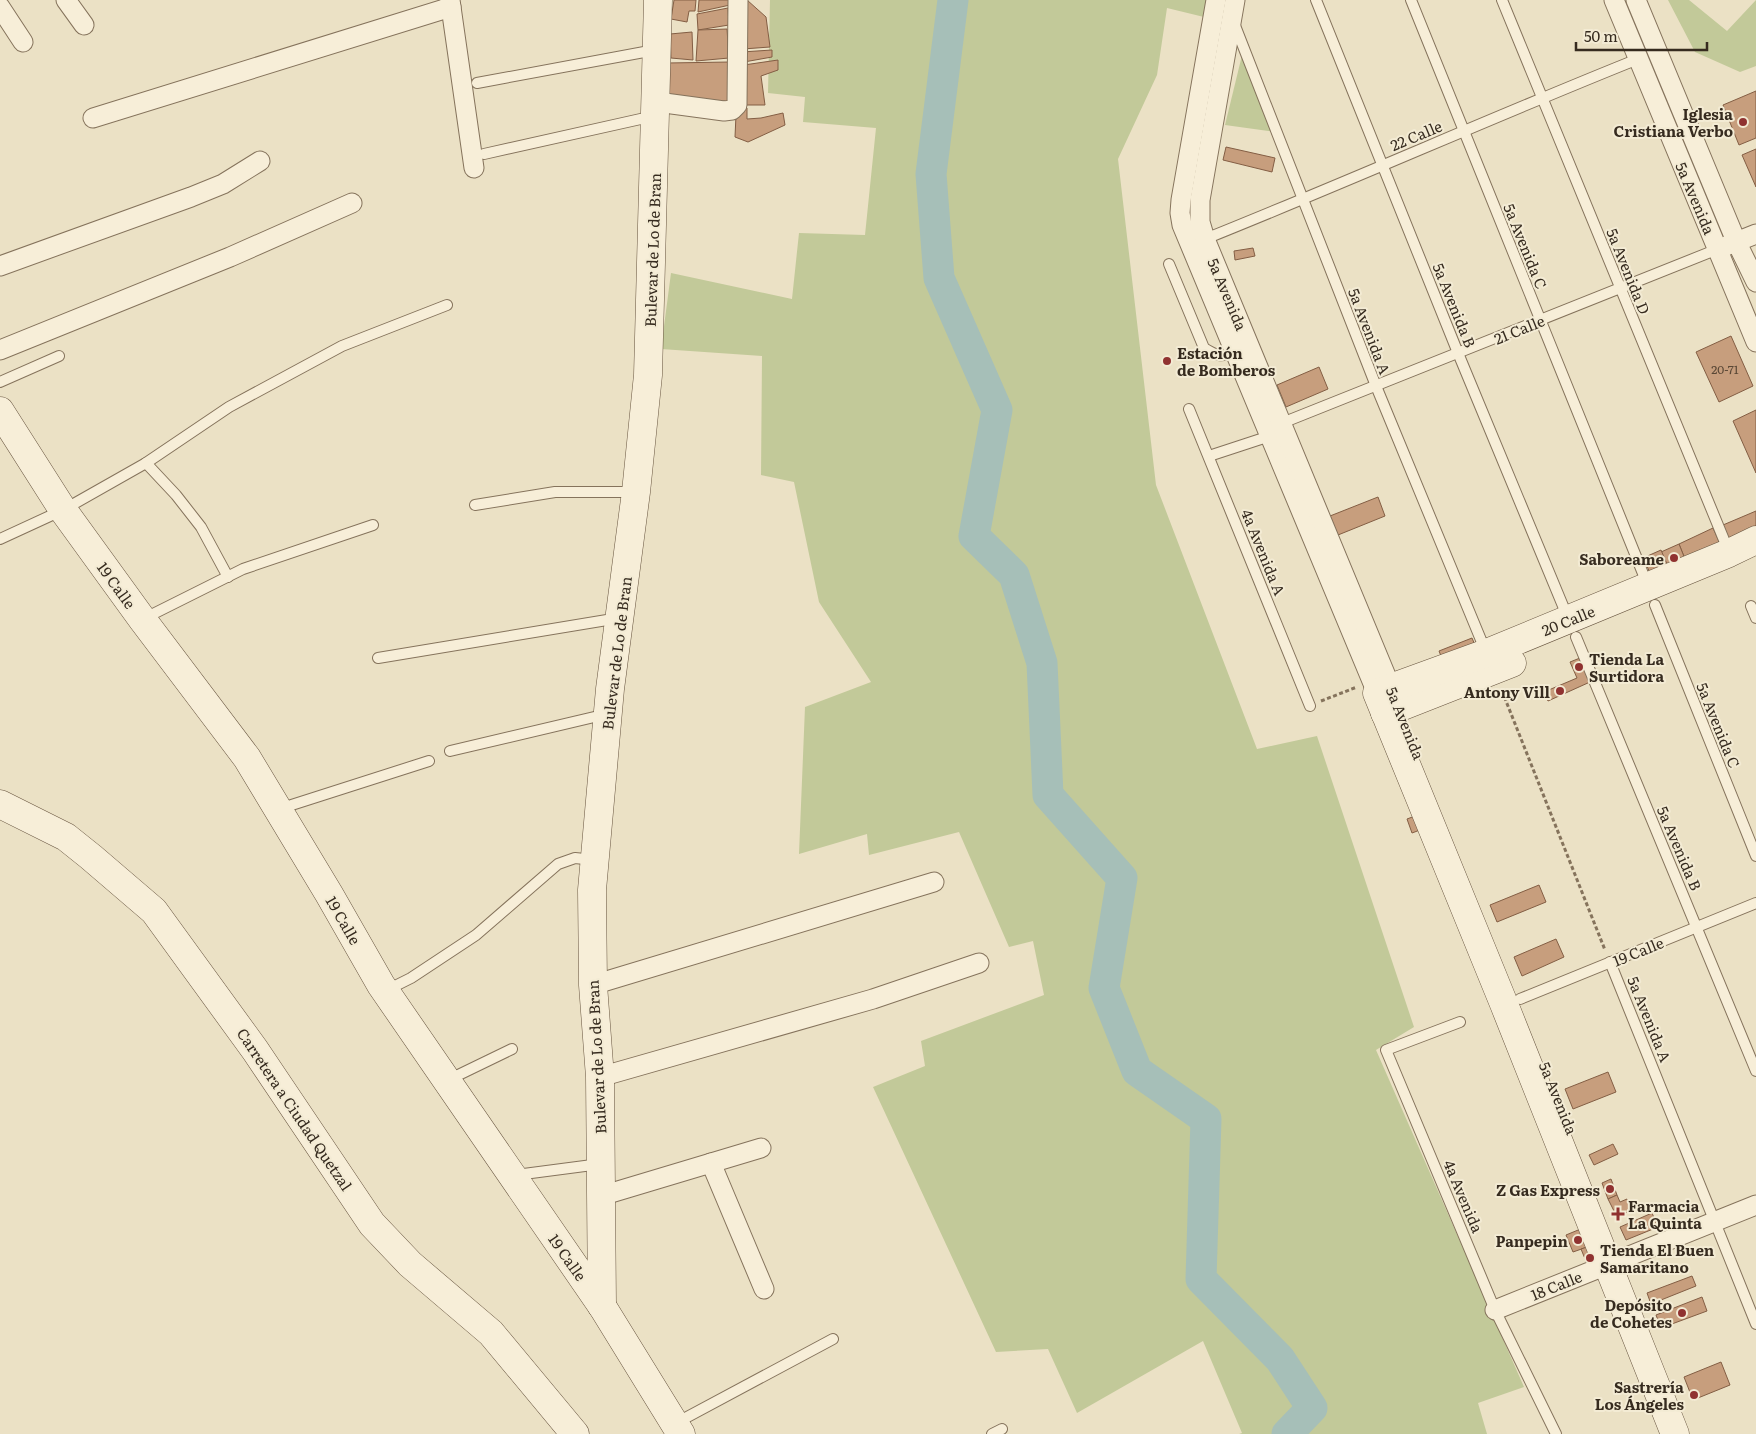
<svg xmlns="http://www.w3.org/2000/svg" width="1756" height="1434" font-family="Literata,serif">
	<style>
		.green { fill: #c2c999 }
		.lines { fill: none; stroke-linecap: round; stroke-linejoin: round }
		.river { stroke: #a6bfb8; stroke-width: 31 }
		.building { fill: #c79e7d; stroke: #835e44 }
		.lane-casing { stroke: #85735c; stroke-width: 12 }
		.street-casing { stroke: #85735c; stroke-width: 21 }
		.secondary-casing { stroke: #67543f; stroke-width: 29 }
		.path { stroke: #85735c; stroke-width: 3; stroke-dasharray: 4 2.5; stroke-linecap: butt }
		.lane { stroke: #f7eed8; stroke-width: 10 }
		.street { stroke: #f7eed8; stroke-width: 19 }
		.secondary { stroke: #f7eed8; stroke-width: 28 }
		.poi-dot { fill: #903230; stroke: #f3ebd4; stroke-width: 2 }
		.labels { text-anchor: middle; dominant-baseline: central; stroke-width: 4; stroke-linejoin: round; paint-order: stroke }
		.number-label { font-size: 12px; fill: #5a4836 }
		.poi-label { font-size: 15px; font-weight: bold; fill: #362b1f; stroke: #f3ebd4; text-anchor: end }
		.street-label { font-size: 15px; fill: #362b1f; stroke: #f3ebd4 }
	</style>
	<rect width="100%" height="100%" fill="#ebe1c5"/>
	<g class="green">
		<polygon points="770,0 1206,0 1204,17 1167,8 1157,75 1118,159 1156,485 1257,749 1317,736 1414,1027 1376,1050 1524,1387 1478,1403 1487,1434 1239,1434 1242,1433 1203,1341 1077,1413 1048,1349 996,1352 873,1087 925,1066 921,1041 1044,995 1033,941 1009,947 959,832 869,855 867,834 799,854 805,707 871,682 819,602 794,482 761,475 762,356 661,349 671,273 792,299 799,233 865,235 876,128 803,122 805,97 768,93"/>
		<polygon points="1668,0 1689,0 1727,31 1756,0 1756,66 1740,72 1695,52"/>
		<polygon points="1244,47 1282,133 1225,125"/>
	</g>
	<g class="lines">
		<polyline class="river" points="953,0 931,174 939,278 997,410 974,536 1014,575 1042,663 1048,795 1122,878 1104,988 1137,1071 1206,1119 1201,1279 1280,1359 1312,1408 1287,1434"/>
	</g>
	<g class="building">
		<polygon points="674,0 696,0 695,11 689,11 687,22 671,19"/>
		<polygon points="699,0 730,0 730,5 698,12"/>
		<polygon points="747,0 766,17 770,47 743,49"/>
		<polygon points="728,8 729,25 698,30 697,14"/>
		<polygon points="727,29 729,58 696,61 698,30"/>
		<polygon points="692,32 693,60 671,58 670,34"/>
		<polygon points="772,50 772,57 744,62 742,52"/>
		<polygon points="778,60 778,70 761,76 765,105 744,105 744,65"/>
		<polygon points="730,62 731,106 666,97 667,63"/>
		<polygon points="1756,91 1756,138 1739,145 1723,105"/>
		<polygon points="738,106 747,108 747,119 761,118 783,113 785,125 748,142 735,137 736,115"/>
		<polygon points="1226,147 1275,158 1272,172 1223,160"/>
		<polygon points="1756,149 1756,187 1742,155"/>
		<polygon points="1253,248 1255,256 1235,260 1234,251"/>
		<polygon points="1731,336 1753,386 1719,402 1696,352"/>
		<polygon points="1319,367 1328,389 1286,407 1277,385"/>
		<polygon points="1756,410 1756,473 1733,421"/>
		<polygon points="1378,497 1385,516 1338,535 1330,516"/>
		<polygon points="1756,511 1756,531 1730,542 1723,525"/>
		<polygon points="1713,528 1722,548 1687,564 1679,544"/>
		<polygon points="1679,544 1687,564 1670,571 1661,552"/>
		<polygon points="1661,550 1670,571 1653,579 1643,558"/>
		<polygon points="1472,638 1478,652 1445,666 1439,651"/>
		<polygon points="1580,658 1590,682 1548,701 1544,692 1577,678 1570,662"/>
		<polygon points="1415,816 1420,830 1412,833 1407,819"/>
		<polygon points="1539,885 1546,902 1497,922 1490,905"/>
		<polygon points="1556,939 1564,957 1522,976 1514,957"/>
		<polygon points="1608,1072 1616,1092 1573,1109 1565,1089"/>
		<polygon points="1613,1144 1618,1154 1594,1165 1589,1155"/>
		<polygon points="1611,1179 1617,1195 1608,1199 1602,1183"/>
		<polygon points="1617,1195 1620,1202 1627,1199 1632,1210 1617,1217 1608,1199"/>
		<polygon points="1652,1213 1658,1227 1626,1240 1620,1227"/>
		<polygon points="1583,1228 1590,1246 1573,1252 1566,1235"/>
		<polygon points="1590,1246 1599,1267 1590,1271 1581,1249"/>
		<polygon points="1692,1276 1696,1286 1651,1304 1647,1293"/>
		<polygon points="1702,1297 1707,1311 1661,1328 1656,1315"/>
		<polygon points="1721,1362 1730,1385 1693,1400 1684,1377"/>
	</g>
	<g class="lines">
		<g class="lane-casing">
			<g id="lane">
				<polyline points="1316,0 1458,353 1568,618"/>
				<polyline points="1411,0 1648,586"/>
				<polyline points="1502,0 1729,552"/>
				<polyline points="1234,23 1376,386 1486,652"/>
				<polyline points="477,83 655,50"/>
				<polyline points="484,154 654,116"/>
				<path d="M1205 239C1350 181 1493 117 1638 59"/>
				<path d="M1169 264 1204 348C1217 356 1220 357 1235 353"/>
				<polyline points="0,382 59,356"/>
				<polyline points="1189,409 1310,706"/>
				<polyline points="1282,423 1718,249"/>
				<polyline points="1209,456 1270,436"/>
				<polyline points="146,463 176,495 201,527 228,577"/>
				<polyline points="475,505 555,492 635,492"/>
				<polyline points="0,539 63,510 146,463 229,407 342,346 447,305"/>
				<polyline points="1655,605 1756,856"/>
				<polyline points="1751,606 1756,618"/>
				<polyline points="143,619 243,569 373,525"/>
				<polyline points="1576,637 1756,1071"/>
				<polyline points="378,658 619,618"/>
				<polyline points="450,751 607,714"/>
				<polyline points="279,809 429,761"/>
				<polyline points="1610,962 1756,1324"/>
				<polyline points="387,990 411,978 476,935 558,864 575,858 594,860"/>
				<polyline points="1520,999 1756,903"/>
				<polyline points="1460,1022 1386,1050 1495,1310 1556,1434"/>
				<polyline points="448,1080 512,1049"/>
				<polyline points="516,1175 600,1164"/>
				<polyline points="676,1423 833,1339"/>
				<polyline points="992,1434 1002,1429"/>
			</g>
		</g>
		<g class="street-casing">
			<g id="street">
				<polyline points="66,0 84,25"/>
				<polyline points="450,0 474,168"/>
				<polyline points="1216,0 1181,200 1180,213 1182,225 1377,693"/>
				<polyline points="1235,0 1200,200 1200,222 1205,239 1391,688"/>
				<polyline points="1614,0 1756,342"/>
				<polyline points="1636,0 1736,241 1756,282"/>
				<polyline points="0,7 23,42"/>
				<polyline points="657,102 724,111 732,110 737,105 738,0"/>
				<polyline points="93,118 451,7"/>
				<polyline points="1726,246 1756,234"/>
				<polyline points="0,266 191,197 223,184 260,161"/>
				<polyline points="0,350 230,257 352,203"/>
				<polyline points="593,985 934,882"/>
				<polyline points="600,1077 873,999 979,963"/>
				<polyline points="711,1163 764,1289"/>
				<polyline points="601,1196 761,1148"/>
				<polyline points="1495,1310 1756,1205"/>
			</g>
		</g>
		<g class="secondary-casing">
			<g id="secondary">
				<polyline points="0,411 63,510 142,619 247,758 329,894 381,985 602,1306 681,1434"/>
				<polyline points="1385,713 1512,663"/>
				<polyline points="0,804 66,837 91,857 154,911 255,1050 372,1224 410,1264 491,1333 575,1434"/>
				<polyline points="602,1306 600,1077 593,985 592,890 610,689 636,492 648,375 658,0"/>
				<polyline points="1675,1434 1504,1004 1377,693 1487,653 1729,553 1756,540"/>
			</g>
		</g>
		<g class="path">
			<polyline points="1502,691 1605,950"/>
			<polyline points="1321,701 1357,687"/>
		</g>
		<use href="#lane" class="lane"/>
		<use href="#street" class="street"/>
		<use href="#secondary" class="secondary"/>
	</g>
	<g class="poi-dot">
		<circle cx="1743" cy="122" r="5"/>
		<circle cx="1167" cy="361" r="5"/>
		<circle cx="1674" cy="558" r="5"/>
		<circle cx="1579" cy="667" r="5"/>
		<circle cx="1560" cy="691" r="5"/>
		<circle cx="1610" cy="1189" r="5"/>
		<path d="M1615.5 1206.5h5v5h5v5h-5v5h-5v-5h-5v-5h5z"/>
		<circle cx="1578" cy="1240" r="5"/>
		<circle cx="1590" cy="1258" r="5"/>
		<circle cx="1682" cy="1313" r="5"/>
		<circle cx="1694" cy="1395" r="5"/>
	</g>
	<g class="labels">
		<g class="number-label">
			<text x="1725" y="369">20-71</text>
		</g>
		<g class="poi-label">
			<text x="1733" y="113">Iglesia<tspan x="1733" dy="17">Cristiana Verbo</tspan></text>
			<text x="1177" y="352" text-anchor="start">Estación<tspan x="1177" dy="17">de Bomberos</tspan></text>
			<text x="1664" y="558">Saboreame</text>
			<text x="1589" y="658" text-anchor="start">Tienda La<tspan x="1589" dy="17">Surtidora</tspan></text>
			<text x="1550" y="691">Antony Vill</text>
			<text x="1600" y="1189">Z Gas Express</text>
			<text x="1628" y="1205" text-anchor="start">Farmacia<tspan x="1628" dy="17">La Quinta</tspan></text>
			<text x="1568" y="1240">Panpepin</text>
			<text x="1600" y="1249" text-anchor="start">Tienda El Buen<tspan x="1600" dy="17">Samaritano</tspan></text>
			<text x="1672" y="1304">Depósito<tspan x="1672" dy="17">de Cohetes</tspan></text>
			<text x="1684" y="1386">Sastrería<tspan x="1684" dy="17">Los Ángeles</tspan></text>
		</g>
		<g class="street-label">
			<text transform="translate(1416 135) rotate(-23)">22 Calle</text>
			<text transform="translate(1696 198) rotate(67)">5a Avenida</text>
			<text transform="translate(1526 246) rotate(68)">5a Avenida C</text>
			<text transform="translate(652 250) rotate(-88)">Bulevar de Lo de Bran</text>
			<text transform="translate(1629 271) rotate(68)">5a Avenida D</text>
			<text transform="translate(1228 294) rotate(67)">5a Avenida</text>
			<text transform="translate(1455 305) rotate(68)">5a Avenida B</text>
			<text transform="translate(1519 329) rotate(-22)">21 Calle</text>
			<text transform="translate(1370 331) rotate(69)">5a Avenida A</text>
			<text transform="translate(1264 552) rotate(68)">4a Avenida A</text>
			<text transform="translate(117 585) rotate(54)">19 Calle</text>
			<text transform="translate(1568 620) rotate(-22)">20 Calle</text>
			<text transform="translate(616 653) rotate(-83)">Bulevar de Lo de Bran</text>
			<text transform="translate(1406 723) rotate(68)">5a Avenida</text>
			<text transform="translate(1719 725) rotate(68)">5a Avenida C</text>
			<text transform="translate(1680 848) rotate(67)">5a Avenida B</text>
			<text transform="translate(344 920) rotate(60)">19 Calle</text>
			<text transform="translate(1638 951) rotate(-22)">19 Calle</text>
			<text transform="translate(1650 1019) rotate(68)">5a Avenida A</text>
			<text transform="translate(596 1057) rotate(-93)">Bulevar de Lo de Bran</text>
			<text transform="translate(1559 1098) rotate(68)">5a Avenida</text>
			<text transform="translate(295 1109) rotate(56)">Carretera a Ciudad Quetzal</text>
			<text transform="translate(1464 1196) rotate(67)">4a Avenida</text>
			<text transform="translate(568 1257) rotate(55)">19 Calle</text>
			<text transform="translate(1556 1285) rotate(-22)">18 Calle</text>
		</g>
	</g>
	<path d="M1576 42v8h131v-8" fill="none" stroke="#362b1f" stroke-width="2.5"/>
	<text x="1584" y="42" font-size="15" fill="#362b1f" stroke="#f3ebd4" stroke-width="4" paint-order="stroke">50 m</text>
</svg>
